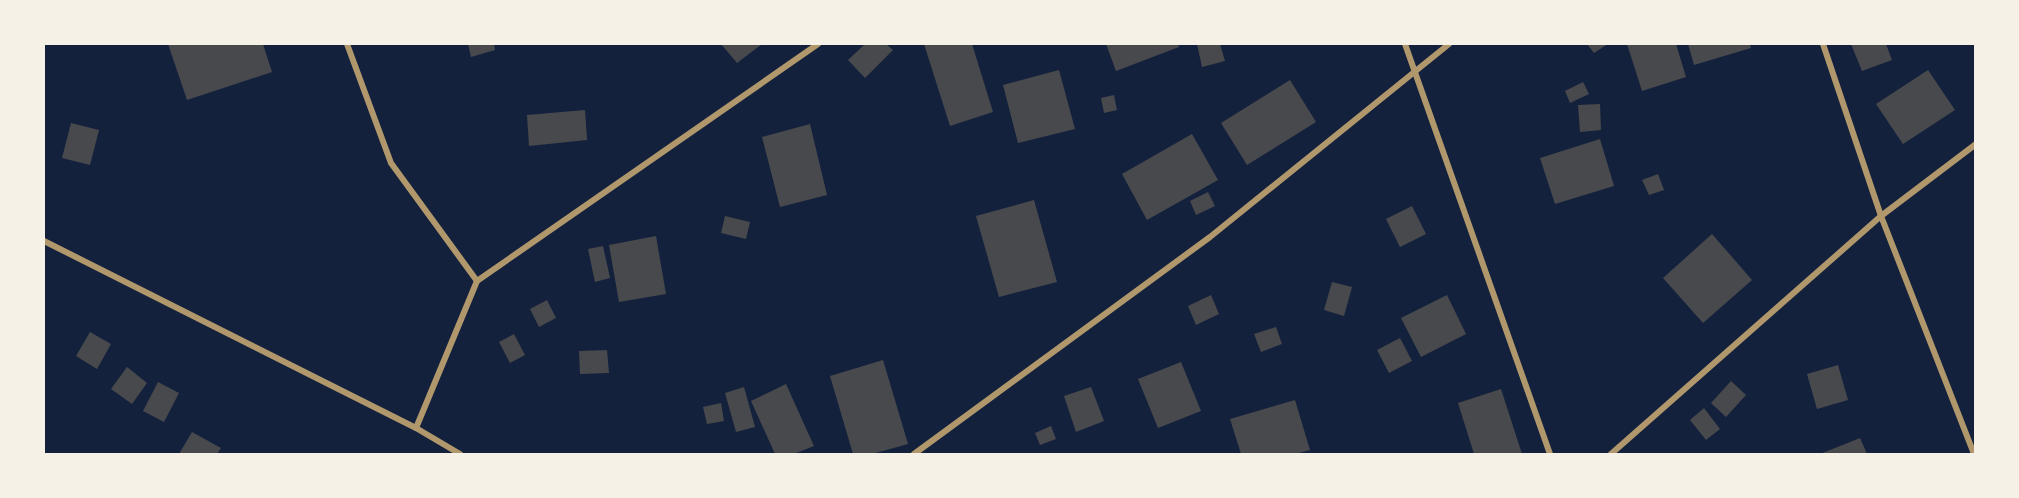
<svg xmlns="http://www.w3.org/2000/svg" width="2019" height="498" font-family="'Titillium Web',sans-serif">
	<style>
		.building { fill: #48494c }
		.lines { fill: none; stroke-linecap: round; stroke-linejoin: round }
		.minor { stroke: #b1986c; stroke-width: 6 }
	</style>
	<rect width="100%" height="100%" fill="#14213d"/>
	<g class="building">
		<polygon points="168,44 263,44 272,72 187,100"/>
		<polygon points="468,44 494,44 495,50 471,57"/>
		<polygon points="721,44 762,44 737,63"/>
		<polygon points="865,44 886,44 893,50 865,78 848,60"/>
		<polygon points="924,44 972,44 993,112 950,126"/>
		<polygon points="1106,44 1178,44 1179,47 1116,71"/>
		<polygon points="1197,44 1220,44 1225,61 1202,67"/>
		<polygon points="1587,44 1608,44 1594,53"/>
		<polygon points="1627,44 1676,44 1686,77 1642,91"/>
		<polygon points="1688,44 1750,44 1751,48 1694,65"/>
		<polygon points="1851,44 1886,44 1892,60 1862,71"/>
		<polygon points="1059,70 1075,129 1018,143 1003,85"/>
		<polygon points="1928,70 1955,110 1903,144 1876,104"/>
		<polygon points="1290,80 1316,122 1247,165 1221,123"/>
		<polygon points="1583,82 1589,94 1570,103 1565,91"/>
		<polygon points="1114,95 1117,110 1104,113 1101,98"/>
		<polygon points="1600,104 1601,130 1580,132 1578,105"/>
		<polygon points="585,110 587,140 529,146 527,115"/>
		<polygon points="71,123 99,130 90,165 62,158"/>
		<polygon points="810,124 827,195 780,207 762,137"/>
		<polygon points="1192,134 1218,180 1147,220 1122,174"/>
		<polygon points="1600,139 1614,186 1555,204 1540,158"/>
		<polygon points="1658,174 1664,190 1649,195 1642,180"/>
		<polygon points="1208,192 1215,206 1196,215 1190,201"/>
		<polygon points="1034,200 1057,282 999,297 976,216"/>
		<polygon points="1412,206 1426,234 1400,247 1386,219"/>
		<polygon points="725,216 750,222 746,239 721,233"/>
		<polygon points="1712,234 1752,280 1703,323 1663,278"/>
		<polygon points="656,236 666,294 619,302 609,245"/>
		<polygon points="603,246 610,278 595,282 588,249"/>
		<polygon points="1332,282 1352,287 1344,316 1324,310"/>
		<polygon points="1211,295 1219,314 1196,325 1188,306"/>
		<polygon points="1447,295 1466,334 1421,357 1401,318"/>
		<polygon points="547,300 556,318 539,327 530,309"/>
		<polygon points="1276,327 1282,344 1261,352 1254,334"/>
		<polygon points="90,332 111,344 97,369 76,356"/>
		<polygon points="514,334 525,355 510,363 499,342"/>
		<polygon points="1400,338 1412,361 1389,373 1377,350"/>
		<polygon points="607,350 609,373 580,374 579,351"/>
		<polygon points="883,360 908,444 872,454 853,454 830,376"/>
		<polygon points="1181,362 1201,411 1158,428 1138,379"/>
		<polygon points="1838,365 1848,400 1817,409 1807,374"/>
		<polygon points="127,367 147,383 132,404 111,389"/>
		<polygon points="1731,381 1746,395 1726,417 1711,403"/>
		<polygon points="158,382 179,393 164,422 143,411"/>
		<polygon points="786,384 814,446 794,454 775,454 751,401"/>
		<polygon points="744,387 755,427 736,432 725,393"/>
		<polygon points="1091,387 1104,421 1076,432 1064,396"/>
		<polygon points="1501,389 1522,454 1474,454 1458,403"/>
		<polygon points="1295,400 1310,450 1295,454 1241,454 1230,419"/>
		<polygon points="721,403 724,421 707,424 703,407"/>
		<polygon points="1704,408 1720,429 1706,440 1690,420"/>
		<polygon points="1051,426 1056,439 1040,445 1035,433"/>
		<polygon points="192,432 221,448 217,454 179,454"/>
		<polygon points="1860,438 1867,454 1820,454"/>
	</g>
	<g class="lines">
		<g class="minor">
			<polyline points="347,44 391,163 477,281"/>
			<polyline points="1405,44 1550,454"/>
			<polyline points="1823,44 1881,216 1974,454"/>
			<polyline points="44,241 416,428 460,454"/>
			<polyline points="416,428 477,281 818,44"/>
			<polyline points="914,454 1210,237 1449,44"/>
			<polyline points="1611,454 1881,216 1976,144"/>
		</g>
	</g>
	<rect width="2019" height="498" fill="none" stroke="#f6f1e7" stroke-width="90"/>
</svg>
